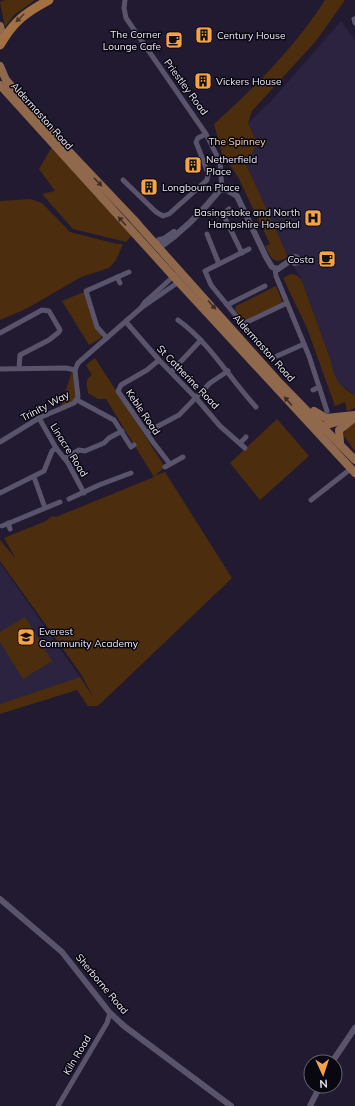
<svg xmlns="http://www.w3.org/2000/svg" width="355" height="1106" font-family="Mulish,sans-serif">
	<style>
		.built { fill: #2b233f }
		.green { fill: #4c2e0e }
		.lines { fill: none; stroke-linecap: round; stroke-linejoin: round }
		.minor { stroke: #59536c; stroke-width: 5 }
		.tertiary { stroke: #59536c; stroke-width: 6 }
		.primary { stroke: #90694c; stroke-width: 8 }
		.trunk { stroke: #a27042; stroke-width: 9 }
		.oneway { fill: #4e3626 }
		.oneway2 { fill: #3f2e28 }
		.labels { text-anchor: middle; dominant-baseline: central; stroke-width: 3; stroke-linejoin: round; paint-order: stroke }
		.poi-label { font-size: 10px; fill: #ece8f7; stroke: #090710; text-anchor: start }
		.street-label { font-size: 10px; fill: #ece8f7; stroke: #090710 }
		.park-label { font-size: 10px; fill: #fed4ad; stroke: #090710 }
	</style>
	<rect width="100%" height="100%" fill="#211a30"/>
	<g class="built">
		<polygon points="341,21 355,40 355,395 339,384 333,375 331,361 302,281 279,239 246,164 257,146 257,142 248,123 272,100"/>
		<polygon points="0,563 80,677 0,704"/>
	</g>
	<g class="green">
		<polygon points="6,0 35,0 14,15 5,27 0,2"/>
		<path d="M325 0H345L316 41 252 111 248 123C259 147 259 142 246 164L288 257C273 265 272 259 265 246L270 244 238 177 222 153 214 124C255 87 295 47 325 0Z"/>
		<polygon points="52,147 132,235 126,242 73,229 42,194 55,191 39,169"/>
		<polygon points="30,199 42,203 70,232 117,244 123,244 116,260 109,268 81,277 26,309 0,320 0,201"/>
		<path d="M291 274 297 275 302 281 331 361C334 378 339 387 355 395V408L347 411 345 402 335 406 307 328 283 278Z"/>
		<polygon points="276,286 283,303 247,321 244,321 235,310 236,306"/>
		<polygon points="81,293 85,293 101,333 101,338 89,345 62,301"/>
		<path d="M95 358 165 467 154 476 165 472 232 578 98 706H88L77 690 0 714V704L80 677 94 698 81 674 0 561V540L16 559 4 538 46 521 52 516 56 517 154 477 106 399H98L88 393C87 385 84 380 92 375L86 365Z"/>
		<polygon points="72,371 74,373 77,397 72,402 61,406"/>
		<polygon points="277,419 309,456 260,500 230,463"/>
		<polygon points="355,422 355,451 344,436 345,428"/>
		<polygon points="25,617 52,661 23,679 0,642 0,632"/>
	</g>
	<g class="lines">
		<g class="minor">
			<polyline points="125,0 124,8 126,18 206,134 220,162 222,190"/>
			<polyline points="354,19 355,23"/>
			<polyline points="123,180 156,212 163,216 169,214 207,180 208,173 196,142 198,138 206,134"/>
			<polyline points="229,209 223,214 242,253"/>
			<polyline points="217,215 223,214"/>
			<polyline points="207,234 219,264"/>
			<polyline points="249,249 205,271 211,285 241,322 245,323 287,303"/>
			<circle cx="295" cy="260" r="3.5"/>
			<polyline points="275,269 276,276 309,356 327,411"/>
			<polyline points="117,277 120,283"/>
			<polyline points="227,305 265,286"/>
			<polyline points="141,308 145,302 175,275"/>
			<path d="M178 320C211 344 229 378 256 407"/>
			<polyline points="126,322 159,360 196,398 220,426 245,448"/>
			<polyline points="0,333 42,310 49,311 60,330 59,332 49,340 20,355 19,368"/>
			<polyline points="107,338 97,327 86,291 129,272"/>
			<polyline points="277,356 304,344"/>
			<polyline points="159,360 147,370 121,385 118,391 153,442 170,464"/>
			<polyline points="0,369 66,368 75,370"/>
			<polyline points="171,372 201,340"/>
			<polyline points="313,390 319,387"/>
			<polyline points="77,400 114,420 131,447 134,445"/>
			<polyline points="39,418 56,448 68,463 84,493"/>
			<polyline points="147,432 179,415 210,383 228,371"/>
			<polyline points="0,442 39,418 74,403 78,397 75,370 78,363 141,308 180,281"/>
			<polyline points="240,443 246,437"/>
			<polyline points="65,458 79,450 85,451 104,443 109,438 122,431"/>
			<polyline points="165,467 183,457"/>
			<polyline points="34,477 45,508"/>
			<polyline points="0,493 44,471 52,451 56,448"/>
			<polyline points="69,499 99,485 131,473"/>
			<polyline points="311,500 348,471"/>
			<polyline points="8,523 10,529"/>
			<polyline points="2,526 60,502"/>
			<polyline points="58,1106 107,1023 110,1013"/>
		</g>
		<g class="tertiary">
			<polyline points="159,240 164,239 174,232"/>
			<path d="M159 248C182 232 201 213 219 191L225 189 237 196 266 257 272 267 278 269"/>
			<polyline points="278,269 291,260"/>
			<polyline points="0,899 62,952 110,1013 124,1026 231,1106"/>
			<polyline points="332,1062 355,1028"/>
			<polyline points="310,1106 320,1086"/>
		</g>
		<g class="primary">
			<polyline points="0,26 2,34 1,43"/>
			<polyline points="0,66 6,80 62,144 137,223"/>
			<polyline points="0,85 173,276 355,473"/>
			<polyline points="133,219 277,380 355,460"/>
			<polyline points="314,411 326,418 355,415"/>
			<polyline points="320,427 347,419"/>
			<polyline points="340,442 339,430 353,419"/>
		</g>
		<path class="trunk" d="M0 45C14 21 25 13 49 0"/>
	</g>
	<defs><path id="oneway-solid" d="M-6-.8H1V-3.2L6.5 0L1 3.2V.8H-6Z"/></defs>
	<use class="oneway" href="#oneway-solid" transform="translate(20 18) rotate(135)"/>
	<g class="oneway2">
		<use href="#oneway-solid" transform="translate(98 182) rotate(46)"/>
		<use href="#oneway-solid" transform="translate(122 221) rotate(-132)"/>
		<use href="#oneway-solid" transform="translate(212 305) rotate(48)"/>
		<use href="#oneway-solid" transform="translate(288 401) rotate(-132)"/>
	</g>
	<defs>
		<g id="building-square" transform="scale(0.9)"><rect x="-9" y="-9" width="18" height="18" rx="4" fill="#f6a247" stroke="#090710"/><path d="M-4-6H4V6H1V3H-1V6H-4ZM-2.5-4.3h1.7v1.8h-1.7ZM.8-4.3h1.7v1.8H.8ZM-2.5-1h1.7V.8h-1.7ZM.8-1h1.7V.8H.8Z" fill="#111"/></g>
		<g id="cafe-square" transform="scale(0.9)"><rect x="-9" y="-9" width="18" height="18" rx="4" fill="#f6a247" stroke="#090710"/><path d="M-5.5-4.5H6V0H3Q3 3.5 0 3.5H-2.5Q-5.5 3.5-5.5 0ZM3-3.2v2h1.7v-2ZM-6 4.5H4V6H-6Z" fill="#111"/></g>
		<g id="hospital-square" transform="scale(0.9)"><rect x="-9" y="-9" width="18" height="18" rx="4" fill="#f6a247" stroke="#090710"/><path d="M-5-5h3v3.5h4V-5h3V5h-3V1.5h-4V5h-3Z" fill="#111"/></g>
		<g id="school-square" transform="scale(0.9)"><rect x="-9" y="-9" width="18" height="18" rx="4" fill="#f6a247" stroke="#090710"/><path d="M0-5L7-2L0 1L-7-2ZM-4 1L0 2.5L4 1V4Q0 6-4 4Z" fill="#111"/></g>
	</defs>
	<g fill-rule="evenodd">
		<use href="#building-square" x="204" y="35"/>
		<use href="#cafe-square" x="174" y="40"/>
		<use href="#building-square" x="203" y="81"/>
		<use href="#building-square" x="193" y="165"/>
		<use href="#building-square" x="149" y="187"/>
		<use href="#hospital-square" x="313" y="218"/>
		<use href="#cafe-square" x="327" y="259"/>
		<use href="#school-square" x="26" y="637"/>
	</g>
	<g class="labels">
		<g class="poi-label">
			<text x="161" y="34" text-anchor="end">The Corner<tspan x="161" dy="12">Lounge Cafe</tspan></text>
			<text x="217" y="35">Century House</text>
			<text x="216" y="81">Vickers House</text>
			<text x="206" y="159">Netherfield<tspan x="206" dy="12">Place</tspan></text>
			<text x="162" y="187">Longbourn Place</text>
			<text x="300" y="212" text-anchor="end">Basingstoke and North<tspan x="300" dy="12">Hampshire Hospital</tspan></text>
			<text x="314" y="259" text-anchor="end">Costa</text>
			<text x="39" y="631">Everest<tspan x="39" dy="12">Community Academy</tspan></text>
		</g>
		<g class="street-label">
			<text transform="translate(186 87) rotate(54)">Priestley Road</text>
			<text transform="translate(42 116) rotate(48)">Aldermaston Road</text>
			<text transform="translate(264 348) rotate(48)">Aldermaston Road</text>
			<text transform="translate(188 377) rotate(46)">St Catherine Road</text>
			<text transform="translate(45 406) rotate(-28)">Trinity Way</text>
			<text transform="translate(143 412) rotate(56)">Keble Road</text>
			<text transform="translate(69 450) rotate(58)">Linacre Road</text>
			<text transform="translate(102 984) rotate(50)">Sherborne Road</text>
			<text transform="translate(77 1055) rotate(-59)">Kiln Road</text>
		</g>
		<g class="park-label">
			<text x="237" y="141">The Spinney</text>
		</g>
	</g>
	<g transform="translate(323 1074) rotate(177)"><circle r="19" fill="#090710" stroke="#64616c"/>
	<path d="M0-3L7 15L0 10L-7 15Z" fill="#f6a247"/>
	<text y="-6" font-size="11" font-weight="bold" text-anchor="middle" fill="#ece8f7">N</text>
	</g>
</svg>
